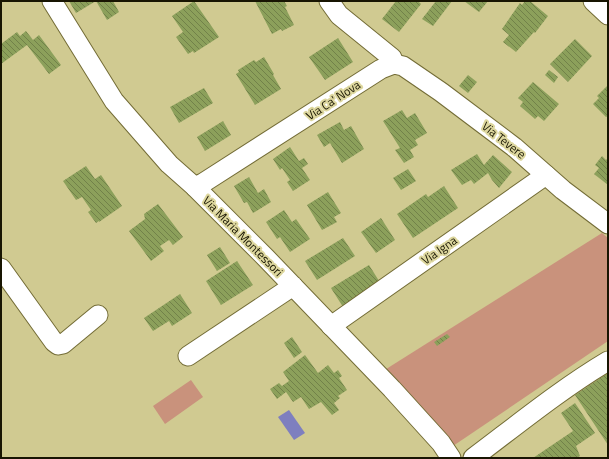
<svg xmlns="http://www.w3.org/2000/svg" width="609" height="459" font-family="'Titillium Web',sans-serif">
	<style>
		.pitch { fill: #c9927c }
		.water { fill: #7e7fbf }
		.building { fill: url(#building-back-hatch) }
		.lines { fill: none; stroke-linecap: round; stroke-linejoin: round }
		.minor-casing { stroke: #736c36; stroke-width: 21 }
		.minor { stroke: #fff; stroke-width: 19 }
		.labels { text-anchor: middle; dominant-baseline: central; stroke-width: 4; stroke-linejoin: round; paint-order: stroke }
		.street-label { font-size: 12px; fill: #181502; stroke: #ddd79e }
	</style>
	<defs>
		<pattern id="building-back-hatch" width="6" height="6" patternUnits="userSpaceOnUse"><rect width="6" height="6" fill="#8ca05b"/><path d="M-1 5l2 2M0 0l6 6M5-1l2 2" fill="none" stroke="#718149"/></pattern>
	</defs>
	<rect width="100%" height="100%" fill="#d0ca91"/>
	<g class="pitch">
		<polygon points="602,233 608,238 608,341 453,446 383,371"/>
		<polygon points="191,380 203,397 165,424 153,406"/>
	</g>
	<polygon class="water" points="289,410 305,433 294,440 278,417"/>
	<g class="building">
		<polygon points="69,1 96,1 76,13"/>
		<polygon points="96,1 113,1 119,12 107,20"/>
		<polygon points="194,1 219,37 194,53 193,51 188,54 176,37 183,32 172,16"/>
		<polygon points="255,1 284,1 287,6 285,7 294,25 282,31 281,29 272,34"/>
		<polygon points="396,1 418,1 421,4 399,32 382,19"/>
		<polygon points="436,1 452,1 433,26 422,19"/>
		<polygon points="464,1 488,1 479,12"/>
		<polygon points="525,1 530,1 548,16 535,33 534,32 516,52 503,42 509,35 502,29 520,3 522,5"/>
		<polygon points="26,31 33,40 39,35 61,65 49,74 27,45 1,64 1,44 17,32 20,36"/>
		<polygon points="338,38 353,62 325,80 309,57"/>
		<polygon points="575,39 592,56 568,82 550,64"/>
		<polygon points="264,57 274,74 273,75 281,89 255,105 236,74 239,72 238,70 254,60 256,62"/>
		<polygon points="549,70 558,77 554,83 545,75"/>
		<polygon points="468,75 477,82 468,93 459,86"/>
		<polygon points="533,82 559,104 544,121 538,116 535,119 520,106 523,102 518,98"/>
		<polygon points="608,85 608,116 606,117 593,104 599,98 597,96"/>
		<polygon points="204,88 213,103 179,123 170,107"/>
		<polygon points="402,110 407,118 415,113 427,133 415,140 418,145 410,150 414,157 404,163 395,150 400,148 383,121"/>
		<polygon points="223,121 231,135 205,151 197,137"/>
		<polygon points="340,122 344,130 351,126 364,149 342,163 330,143 324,147 317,135"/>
		<polygon points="290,147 299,161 304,158 308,164 302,168 310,180 293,191 287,182 290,180 282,168 280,170 273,159"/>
		<polygon points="477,154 484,165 493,155 512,172 499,188 492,180 488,173 474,184 471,180 462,185 451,170"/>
		<polygon points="602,156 606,160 608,158 608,185 594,174 599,168 595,165"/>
		<polygon points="86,166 95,179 101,175 122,206 99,222 99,221 96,223 88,212 91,210 82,197 76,200 63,181"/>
		<polygon points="408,169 416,181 401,190 393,178"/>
		<polygon points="249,177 258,193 264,189 271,202 253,213 247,202 244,203 234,186"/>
		<polygon points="444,186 458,208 413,238 397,214 426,194 428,197"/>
		<polygon points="328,192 341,213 334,217 337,222 322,230 307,205"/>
		<polygon points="158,204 183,237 173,245 169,240 160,246 164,251 151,261 129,231 145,219 144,214"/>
		<polygon points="284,210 292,222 296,219 310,239 290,252 280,237 277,239 266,222"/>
		<polygon points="381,218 395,240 376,253 361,232"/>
		<polygon points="343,238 355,256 317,280 305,261"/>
		<polygon points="220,247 230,263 217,271 207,255"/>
		<polygon points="237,261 253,285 221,305 206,281"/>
		<polygon points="369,265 381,284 343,307 331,288"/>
		<polygon points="180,294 192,313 172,326 169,321 153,331 144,318"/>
		<polygon points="447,334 450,337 437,346 434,342"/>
		<polygon points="292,337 302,352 294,358 284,343"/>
		<polygon points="305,355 318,373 328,365 334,373 338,370 342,376 339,378 347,390 338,396 340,398 334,403 339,410 332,415 321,402 309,409 301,397 293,402 286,392 277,399 270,389 279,383 282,386 289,381 283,372"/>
		<polygon points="608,373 608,445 575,395"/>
		<polygon points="575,403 595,433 576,446 580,456 577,458 533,458 573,431 561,413"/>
	</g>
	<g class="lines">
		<g class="minor-casing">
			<g id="minor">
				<polyline points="52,1 114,101 169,164 195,187 266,258 392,389 441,443 451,458"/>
				<polyline points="329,1 339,15 392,58 394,64"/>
				<polyline points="593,1 608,15"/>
				<polyline points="394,64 403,66 441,92 514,147 563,190 608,224"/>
				<polyline points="195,187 203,183 381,69 394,64"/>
				<polyline points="1,268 54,342 58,345 63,344 98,315"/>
				<polyline points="331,326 546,175"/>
				<polyline points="188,356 293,286"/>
				<path d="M473 458C517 425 561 389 608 361"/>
			</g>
		</g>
		<use href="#minor" class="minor"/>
	</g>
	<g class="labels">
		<g class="street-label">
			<text transform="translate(333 100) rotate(-33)">Via Ca' Nova</text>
			<text transform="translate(504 140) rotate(38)">Via Tevere</text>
			<text transform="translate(243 236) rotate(45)">Via Maria Montessori</text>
			<text transform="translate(439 250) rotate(-35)">Via Igna</text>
		</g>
	</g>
	<rect width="609" height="459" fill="none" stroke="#181502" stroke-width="4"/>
</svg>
